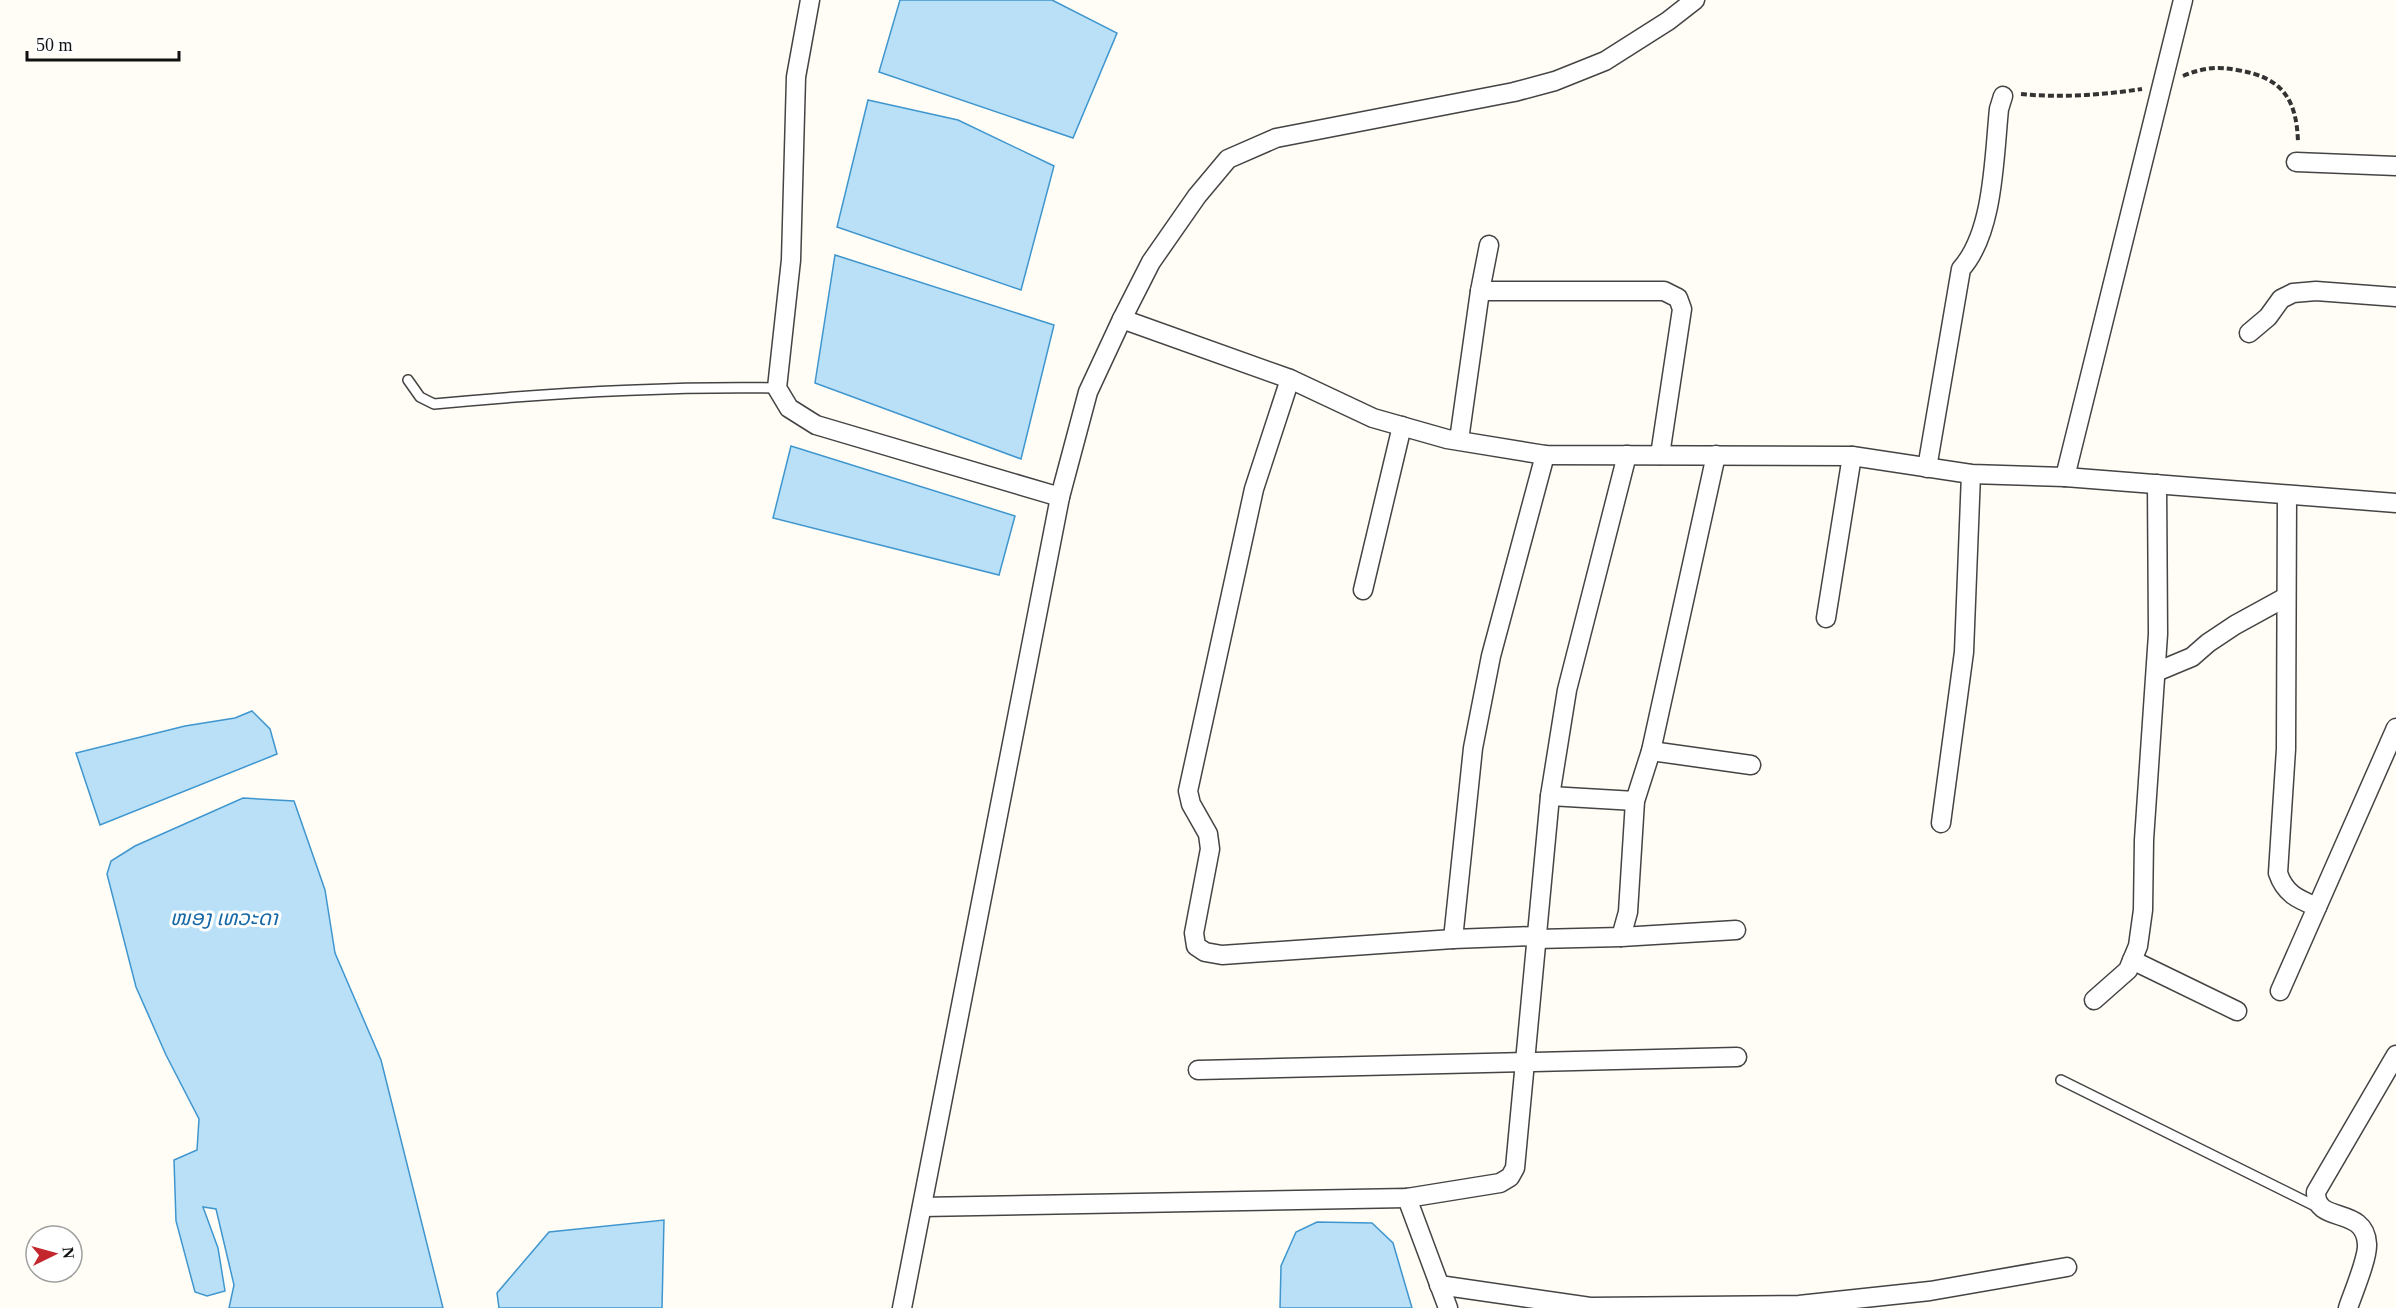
<svg xmlns="http://www.w3.org/2000/svg" width="2396" height="1308" font-family="'Times New Roman','Noto Sans Lao',serif">
	<style>
		.water { fill: #b9e0f7; stroke: #3f96cf; stroke-width: 1.5 }
		.lines { fill: none; stroke-linecap: round; stroke-linejoin: round }
		.lane-casing { stroke: #444; stroke-width: 12 }
		.street-casing { stroke: #444; stroke-width: 21 }
		.path { stroke: #333; stroke-width: 4; stroke-dasharray: 6 3; stroke-linecap: butt }
		.lane { stroke: #fff; stroke-width: 9 }
		.street { stroke: #fff; stroke-width: 18 }
		.labels { text-anchor: middle; dominant-baseline: central; stroke-width: 6; stroke-linejoin: round; paint-order: stroke }
		.water-label { font-size: 21px; font-style: italic; fill: #1768a6; stroke: #fff }
	</style>
	<rect width="100%" height="100%" fill="#fffdf5"/>
	<g class="water">
		<polygon points="900,0 1052,0 1117,33 1073,138 879,72"/>
		<polygon points="868,100 958,120 1054,166 1021,290 837,227"/>
		<polygon points="835,255 1054,325 1021,459 815,383"/>
		<polygon points="791,446 1015,516 999,575 773,518"/>
		<polygon points="252,711 270,729 277,754 100,825 76,753 185,726 235,718"/>
		<polygon points="243,798 294,801 325,890 335,953 381,1060 443,1308 229,1308 234,1285 216,1209 203,1207 218,1248 225,1291 207,1296 195,1292 176,1221 174,1160 197,1150 199,1119 166,1055 136,987 107,874 111,861 135,846"/>
		<polygon points="664,1220 662,1308 499,1308 497,1293 549,1232"/>
		<polygon points="1317,1222 1372,1223 1393,1243 1412,1308 1280,1308 1281,1266 1296,1232"/>
	</g>
	<g class="lines">
		<g class="lane-casing">
			<g id="lane">
				<path d="M408 380 420 397 434 404C549 393 662 386 777 388"/>
				<polyline points="2061,1080 2319,1208"/>
			</g>
		</g>
		<g class="street-casing">
			<g id="street">
				<polyline points="810,0 796,77 791,260 777,388 789,408 816,425 1060,497"/>
				<polyline points="2296,162 2396,166"/>
				<polyline points="1480,291 1664,291 1678,298 1682,309 1660,455"/>
				<polyline points="1122,319 1290,379 1373,418 1447,439 1545,455 1852,456 1971,474 2065,477 2396,503"/>
				<polyline points="2249,333 2268,317 2281,299 2293,293 2316,291 2396,297"/>
				<polyline points="1290,379 1254,489 1188,791 1191,804 1208,834 1210,849 1194,933 1196,946 1205,952 1222,955 1453,939 1536,936"/>
				<polyline points="1459,440 1480,291 1489,245"/>
				<path d="M1927 468 1961 269C1994 232 1994 157 1999 109L2003 96"/>
				<polyline points="2065,477 2183,0"/>
				<path d="M2287 495 2286 749 2278 873C2285 894 2298 899 2317 907"/>
				<polyline points="1363,590 1402,426"/>
				<polyline points="1826,618 1852,456"/>
				<polyline points="2156,672 2192,657 2208,643 2235,625 2286,597"/>
				<polyline points="1651,751 1751,765"/>
				<polyline points="1550,796 1635,801"/>
				<polyline points="1941,823 1964,652 1971,474"/>
				<polyline points="1621,937 1736,930"/>
				<polyline points="1453,939 1473,748 1491,656 1545,455"/>
				<polyline points="1537,939 1621,937 1628,912 1635,801 1651,751 1716,455"/>
				<polyline points="2132,960 2237,1011"/>
				<polyline points="2280,991 2396,728"/>
				<polyline points="2094,1000 2128,970 2138,946 2143,910 2144,840 2158,634 2157,484"/>
				<polyline points="1198,1070 1737,1057"/>
				<polyline points="1407,1198 1448,1308"/>
				<polyline points="922,1207 1407,1198 1500,1183 1510,1177 1515,1168 1550,796 1567,690 1627,455"/>
				<polyline points="1439,1285 1590,1307 1799,1305 1930,1291 2067,1267"/>
				<polyline points="902,1308 1060,497 1088,392 1122,319 1151,262 1197,196 1228,159 1276,138 1514,92 1555,81 1605,61 1668,21 1695,0"/>
				<path d="M2348 1308C2353 1293 2368 1258 2367 1244 2365 1205 2315 1225 2316 1192L2396 1055"/>
			</g>
		</g>
		<g class="path">
			<path d="M2183 76C2202 68 2217 66 2237 70 2282 77 2297 99 2298 143"/>
			<path d="M2021 94C2060 98 2103 95 2142 89"/>
		</g>
		<use href="#lane" class="lane"/>
		<use href="#street" class="street"/>
	</g>
	<g class="labels">
		<g class="water-label">
			<text x="224" y="918">ໜອງ ເທວະດາ</text>
		</g>
	</g>
	<g transform="translate(54 1254) rotate(85)"><circle r="28" fill="#ffffff" stroke="#a0a0a0" stroke-width="1.5"/>
	<path d="M0-4.5L10 22L0 15L-10 22Z" fill="#c4262e"/>
	<text y="-9" font-size="16" font-weight="bold" text-anchor="middle" fill="#111111">N</text>
	</g>
	<path d="M27 51v9h152v-9" fill="none" stroke="#111111" stroke-width="3"/>
	<text x="36" y="51" font-size="18" fill="#111111" stroke="#ffffff" stroke-width="4.5" paint-order="stroke">50 m</text>
</svg>
